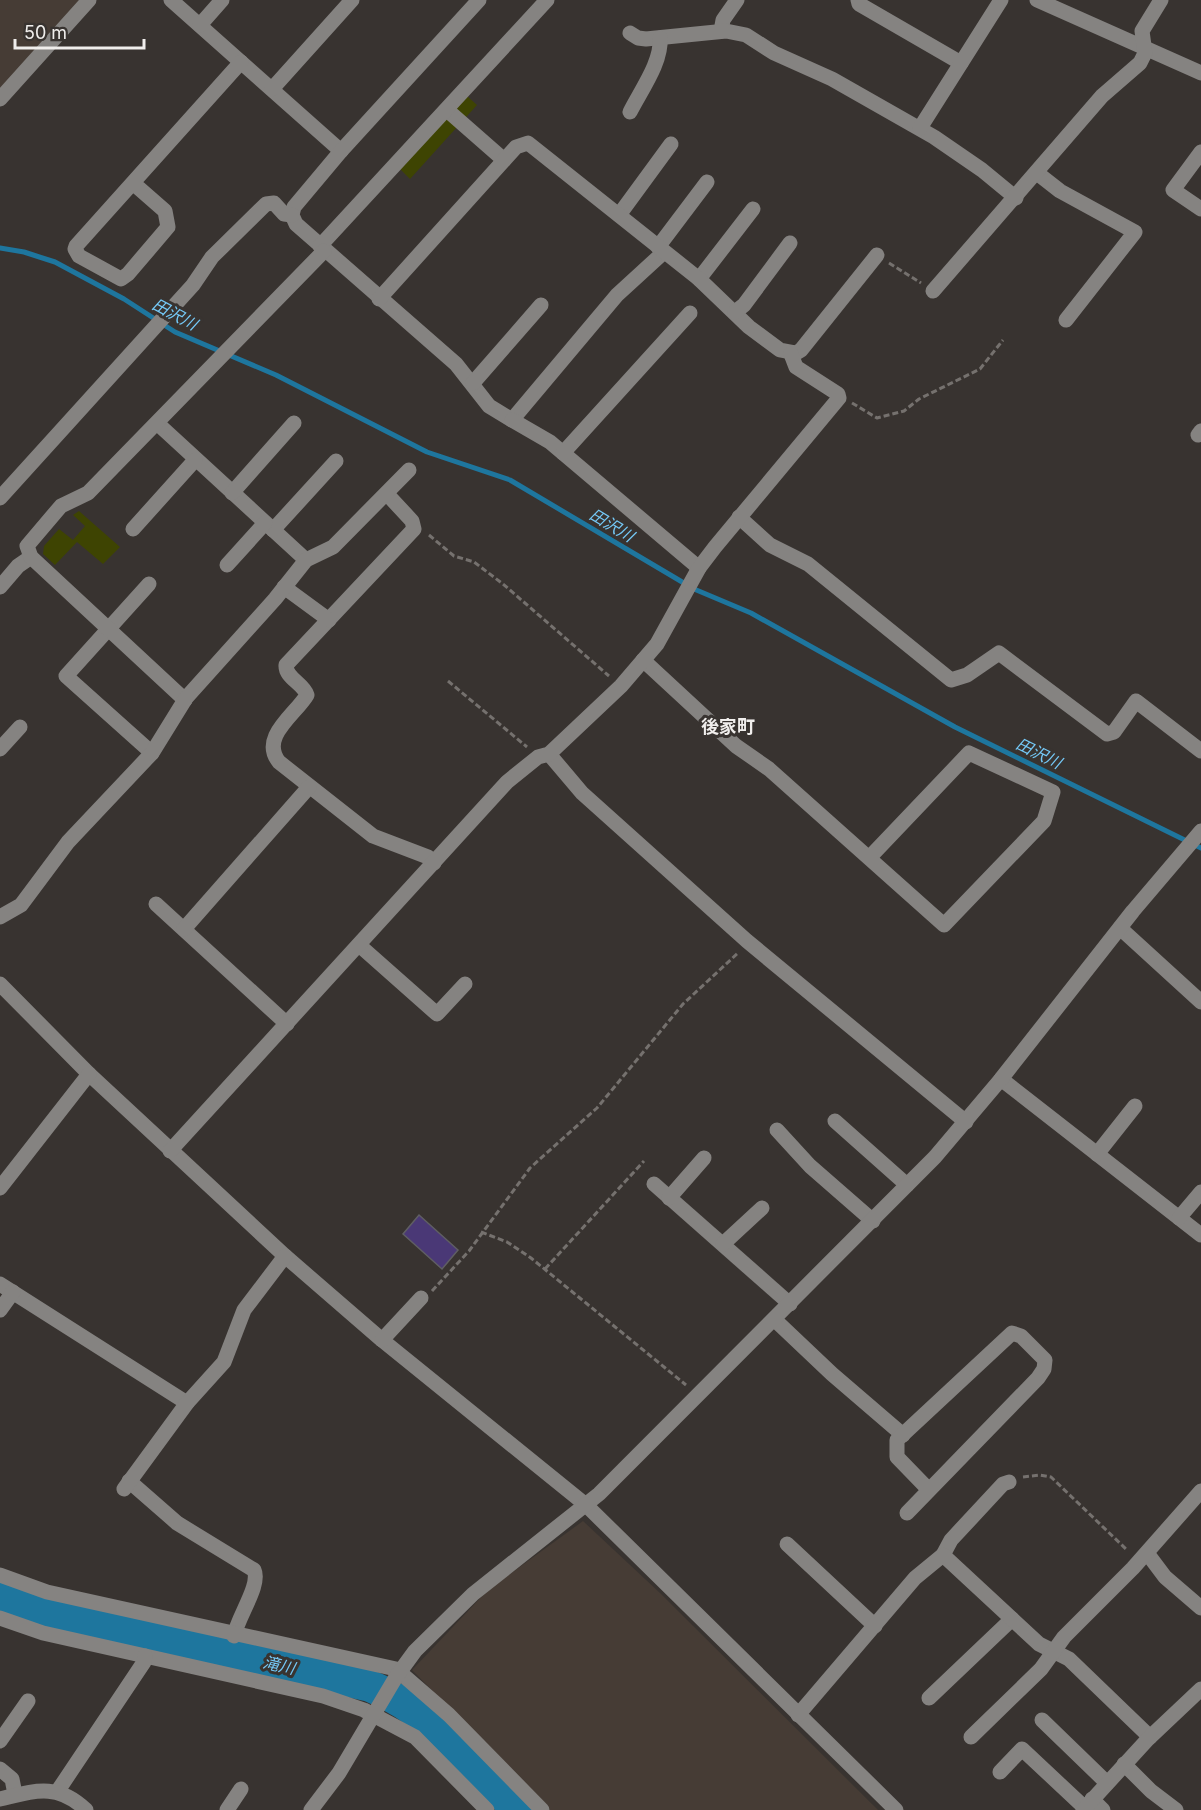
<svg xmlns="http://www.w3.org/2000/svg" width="1201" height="1810" font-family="Inter,'Noto Sans JP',sans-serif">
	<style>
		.built { fill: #463c35 }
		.green { fill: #3e4402 }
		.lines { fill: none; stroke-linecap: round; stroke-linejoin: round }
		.stream { stroke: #1e769e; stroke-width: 5 }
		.river { stroke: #1e769e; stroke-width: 32 }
		.building { fill: #4a3876; stroke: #5f5e63; stroke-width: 1.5 }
		.path { stroke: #75716e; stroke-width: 3; stroke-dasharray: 6 3; stroke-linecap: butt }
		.minor { stroke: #858381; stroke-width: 15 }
		.labels { text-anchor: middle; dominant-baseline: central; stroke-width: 6; stroke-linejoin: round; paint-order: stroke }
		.water-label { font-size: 16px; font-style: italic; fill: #75c9f7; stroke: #383330 }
		.quarter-label { font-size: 18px; font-weight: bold; fill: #f0eeec; stroke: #383330 }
	</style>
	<rect width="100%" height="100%" fill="#383330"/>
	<g class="built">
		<polygon points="0,0 80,0 0,89"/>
		<polygon points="583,1521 660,1593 878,1810 550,1810 412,1670 488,1590"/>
	</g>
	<g class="green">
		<polygon points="467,96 477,105 410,179 399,168"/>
		<polygon points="79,511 120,547 103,564 77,542 55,565 43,554 44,546 59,529 73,540 85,526 73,515"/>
	</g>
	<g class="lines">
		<polyline class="stream" points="0,248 24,252 55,262 124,299 175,332 276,375 427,452 510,480 694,589 751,613 955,727 1201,848"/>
		<path class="river" d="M0 1596 44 1612 370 1686C431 1711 472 1763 517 1810"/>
	</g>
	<polygon class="building" points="419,1215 458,1250 442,1269 403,1234"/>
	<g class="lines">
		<g class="path">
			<polyline points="889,263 921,283"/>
			<polyline points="852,403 877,418 904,411 919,399 980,369 1003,340"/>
			<polyline points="429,535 454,556 474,562 503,584 609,676"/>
			<polyline points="448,681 527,747"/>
			<polyline points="481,1232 507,1242 531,1258 686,1385"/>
			<polyline points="545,1269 644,1161"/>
			<polyline points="432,1291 469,1251 530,1168 597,1108 683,1004 739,952"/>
			<polyline points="1023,1477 1040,1475 1051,1477 1127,1550"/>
		</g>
		<g class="minor">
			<polyline points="171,0 341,151"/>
			<polyline points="479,0 341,151 294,207 292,215 296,224 456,364 489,406 512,420 617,295 664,252"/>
			<polyline points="858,0 859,4 961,63"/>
			<polyline points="1037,0 1201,73"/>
			<polyline points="200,25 222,0"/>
			<polyline points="721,31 723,20 737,0"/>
			<polyline points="630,33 638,38 646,39 726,31 746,35 774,53 832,79 934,137 982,170 1016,198"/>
			<polyline points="272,89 352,0"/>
			<polyline points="0,99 89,0"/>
			<polyline points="447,110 504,160"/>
			<path d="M630 112C641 90 662 62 660 38"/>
			<polyline points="920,128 1001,0"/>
			<polyline points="1201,152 1173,190 1201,209"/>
			<polyline points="1037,173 1060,191 1135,232 1066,320"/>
			<polyline points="133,183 165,211 168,227 128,274 121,279 79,256 75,249 76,246 241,62"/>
			<polyline points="619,215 671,144"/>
			<polyline points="320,246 547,0"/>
			<polyline points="658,247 707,182"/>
			<polyline points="699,279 753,209"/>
			<polyline points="933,291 1102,96 1140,63 1145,53 1142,31 1161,0"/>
			<polyline points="379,299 516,147 528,143 699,279 749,327 780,350 796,353 801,350 877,255"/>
			<polyline points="735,312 744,305 790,243"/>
			<polyline points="473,383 541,305"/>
			<polyline points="512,420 550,442 699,568"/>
			<polyline points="158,424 306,560"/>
			<polyline points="1198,435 1201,431"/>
			<polyline points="563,453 690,313"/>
			<polyline points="232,493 294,423"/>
			<path d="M387 494 412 521 414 529 286 665C285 678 303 683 307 695 296 714 259 737 279 762L373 836 428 857 434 863"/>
			<polyline points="0,498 193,285 212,257 266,204 274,203 284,214 292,215"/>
			<polyline points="739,517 770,545 808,564 951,680 967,675 999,653 1107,734 1114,732 1136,701 1201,751"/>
			<polyline points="133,529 195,460"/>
			<polyline points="273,530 336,461"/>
			<polyline points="227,565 265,523"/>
			<polyline points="149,584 66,676 152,753"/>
			<polyline points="0,587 18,566 31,557"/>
			<polyline points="284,587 329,620"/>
			<polyline points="643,660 736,746 769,769 944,925 1044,821 1053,792 969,753 869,858"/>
			<polyline points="185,700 31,557 27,546 61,506 88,493 324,251"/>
			<polyline points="0,749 20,727"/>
			<polyline points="549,754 582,793 747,941 966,1122"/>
			<polyline points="156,904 287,1024"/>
			<polyline points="0,917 21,905 68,842 152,753 186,698 275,599 306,560 333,547 409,470"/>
			<polyline points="1120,928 1201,1002"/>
			<polyline points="184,929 309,787"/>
			<polyline points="359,945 437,1014 465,984"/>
			<polyline points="0,984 89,1074 285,1256 382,1340 586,1505 896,1810"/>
			<polyline points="1001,1079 1201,1235"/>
			<polyline points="835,1121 907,1185"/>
			<polyline points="777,1130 810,1166 873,1221"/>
			<polyline points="170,1151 507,782 538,757 549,754 621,686 657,644 699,568 715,547 839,398 838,394 796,367 791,354"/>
			<polyline points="1097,1154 1135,1106"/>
			<polyline points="654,1184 790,1304"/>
			<polyline points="0,1188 89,1074"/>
			<polyline points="669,1198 704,1158"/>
			<polyline points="1179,1218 1201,1192"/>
			<polyline points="723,1244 762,1208"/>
			<polyline points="0,1284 187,1403"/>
			<polyline points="0,1310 13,1292"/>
			<polyline points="775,1320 832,1374 903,1435"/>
			<polyline points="382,1340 421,1298"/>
			<path d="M129 1481 177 1523 254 1570C261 1585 238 1616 234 1636"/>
			<polyline points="124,1489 187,1403 224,1362 244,1310 285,1256"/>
			<polyline points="907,1513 1038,1378 1044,1369 1045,1360 1021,1336 1012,1333 897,1440 897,1457 929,1490"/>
			<polyline points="787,1544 875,1626"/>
			<polyline points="1147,1553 1165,1577 1201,1608"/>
			<polyline points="943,1555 951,1540 1003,1484 1009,1482"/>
			<polyline points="0,1575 47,1592 396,1669 449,1715 542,1810"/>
			<polyline points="0,1618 43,1633 323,1696 364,1710 415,1737 487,1810"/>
			<polyline points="929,1698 1012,1619"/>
			<polyline points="798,1715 915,1578 943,1555 1039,1644 1069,1659 1150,1737"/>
			<polyline points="1042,1720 1107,1783"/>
			<polyline points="971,1737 1041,1669 1064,1637 1133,1568 1201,1491"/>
			<polyline points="0,1741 28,1701"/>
			<polyline points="1124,1764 1151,1791 1176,1810"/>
			<polyline points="0,1769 12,1779 15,1794"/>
			<polyline points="1000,1772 1022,1749 1085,1808"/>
			<polyline points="57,1792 144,1662 145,1656"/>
			<path d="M0 1799C34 1791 57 1782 86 1810"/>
			<polyline points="1092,1799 1103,1810"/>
			<polyline points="227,1810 241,1789"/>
			<polyline points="311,1810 339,1773 396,1677 415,1651 473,1594 599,1494 935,1157 1001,1079 1133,911 1201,831"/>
			<polyline points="1083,1810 1148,1739 1201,1689"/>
		</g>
	</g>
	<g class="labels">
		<g class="water-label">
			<text transform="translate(175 314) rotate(28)">田沢川</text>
			<text transform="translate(612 525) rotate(31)">田沢川</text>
			<text transform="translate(1039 753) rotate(26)">田沢川</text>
			<text transform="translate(279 1665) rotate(13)">滝川</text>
		</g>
		<g class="quarter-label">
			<text x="728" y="726">後家町</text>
		</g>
	</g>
	<path d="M15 39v9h129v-9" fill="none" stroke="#f0eeec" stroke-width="3"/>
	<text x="24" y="39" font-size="18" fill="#f0eeec" stroke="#383330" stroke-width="4.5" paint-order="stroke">50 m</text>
</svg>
